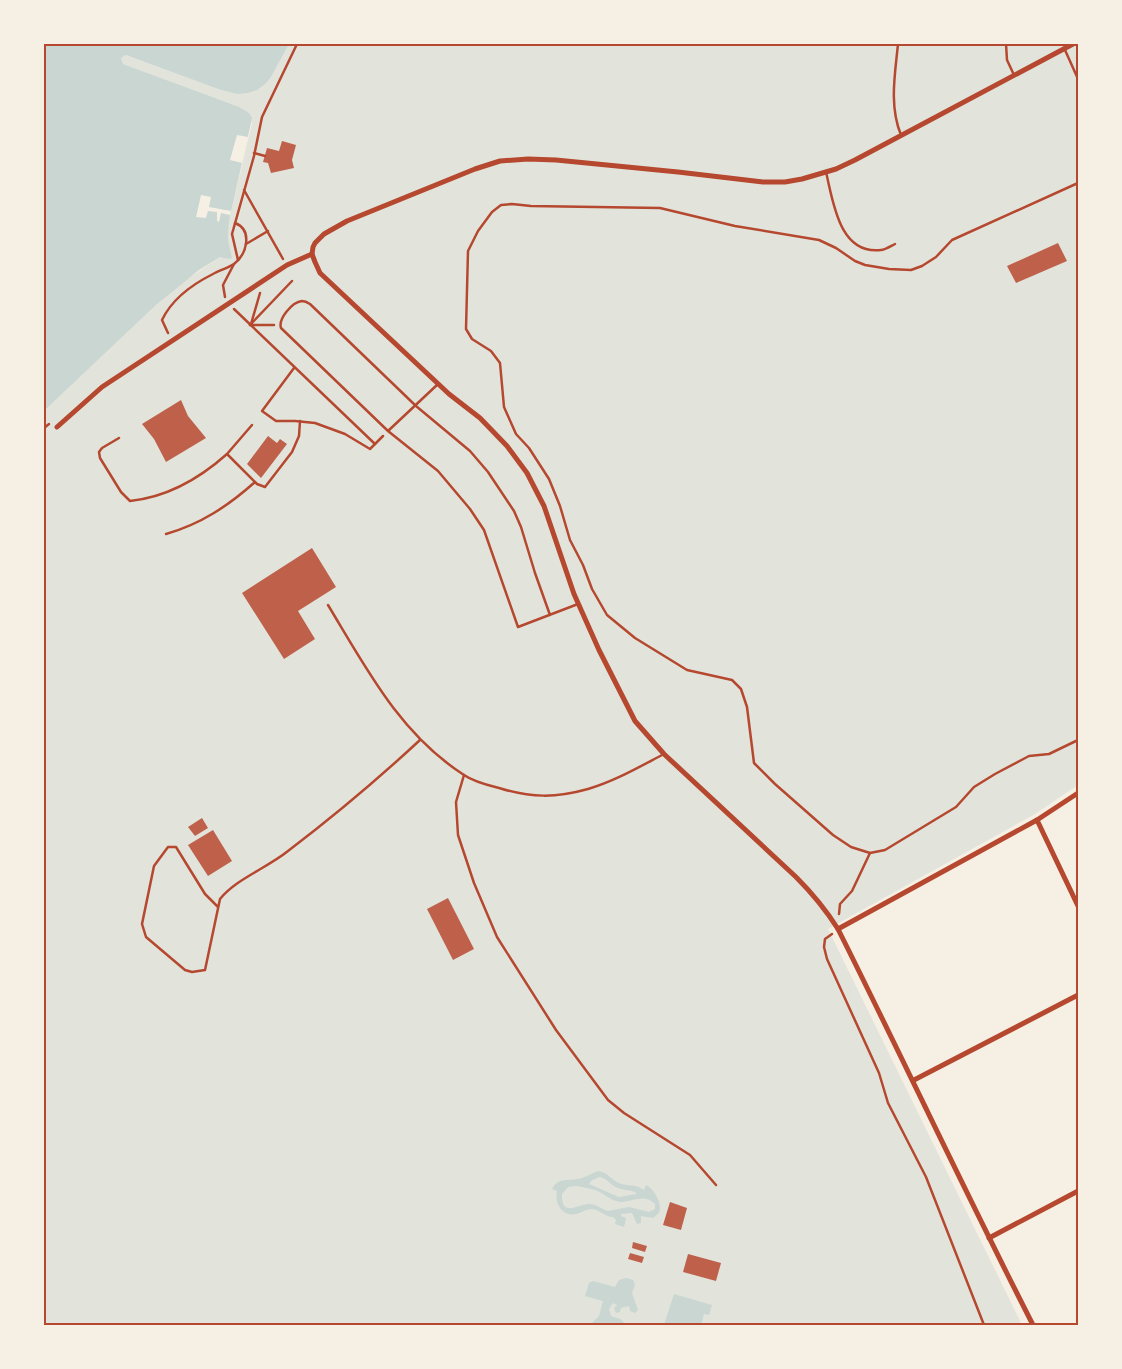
<svg xmlns="http://www.w3.org/2000/svg" width="1122" height="1369" font-family="Barlow,sans-serif">
	<style>
		.green { fill: #e2e4dc }
		.water { fill: #c9d6d2; fill-rule: evenodd }
		.pier { fill: #f6efe4 }
		.building { fill: #bf614a }
		.lines { fill: none; stroke-linecap: round; stroke-linejoin: round }
		.path { stroke: #b5482f; stroke-width: 2.5 }
		.service { stroke: #b5482f; stroke-width: 2.5 }
		.minor { stroke: #b5482f; stroke-width: 5 }
		.neatline { fill: none; stroke: #b5482f; stroke-width: 2 }
	</style>
	<rect width="100%" height="100%" fill="#f6efe4"/>
	<polygon class="green" points="289,44 1078,44 1078,785 1035,814 828,929 1022,1325 44,1325 44,411 156,305 186,280 220,257 231,258 228,240 229,221 252,123 244,110 123,64 121,58 126,55 218,89 271,77"/>
	<g class="water">
		<polygon points="44,44 289,44 271,77 265,84 257,90 248,93 237,94 218,89 126,55 121,58 123,64 239,107 249,113 252,118 229,221 228,240 232,258 228,259 220,257 199,270 156,305 44,411"/>
		<path d="M598 1171C608 1172 610 1179 619 1183 629 1187 633 1183 644 1190L646 1185C654 1189 663 1204 659 1213L653 1218 641 1216V1223L637 1224 632 1213 621 1214V1216L626 1218 624 1227 615 1224 616 1220 613 1217C605 1217 599 1209 591 1209 586 1209 581 1213 576 1214 562 1217 554 1203 557 1191L552 1189C559 1176 570 1182 582 1178 588 1176 592 1173 598 1171ZM600 1177C608 1179 611 1186 618 1188 625 1191 633 1189 637 1194L619 1197 589 1184 592 1180ZM576 1186C582 1187 589 1188 595 1190 604 1193 610 1201 621 1202 633 1202 644 1193 655 1204V1209L649 1212 629 1207 608 1211C602 1209 596 1204 589 1204 578 1204 561 1218 562 1194L568 1187Z"/>
		<polygon points="626,1278 633,1280 635,1285 632,1293 638,1310 635,1313 630,1311 629,1306 621,1308 620,1312 616,1313 614,1308 617,1305 613,1303 609,1309 611,1316 620,1319 627,1325 590,1325 599,1316 603,1301 585,1296 589,1283 593,1281 615,1287 619,1280"/>
		<polygon points="674,1294 712,1305 709,1315 704,1314 701,1325 664,1325"/>
	</g>
	<g class="pier">
		<polygon points="237,135 248,137 242,163 230,160"/>
		<polygon points="201,195 211,197 209,207 231,211 230,215 221,213 219,222 217,221 217,212 208,211 206,218 196,217"/>
	</g>
	<g class="building">
		<polygon points="282,141 296,145 292,160 294,168 271,173 268,163 263,162 267,148 279,151"/>
		<polygon points="1058,243 1067,261 1016,283 1007,266"/>
		<polygon points="181,400 188,416 206,438 166,462 154,439 142,424"/>
		<polygon points="268,436 277,443 280,439 287,444 261,478 247,464"/>
		<polygon points="312,548 336,587 298,611 315,639 284,659 242,593"/>
		<polygon points="202,818 208,828 195,836 188,827"/>
		<polygon points="213,830 232,861 208,876 188,845"/>
		<polygon points="448,898 474,949 453,960 427,909"/>
		<polygon points="670,1202 687,1208 681,1230 663,1225"/>
		<polygon points="633,1242 647,1246 645,1252 632,1248"/>
		<polygon points="630,1253 644,1257 642,1263 628,1259"/>
		<polygon points="688,1254 721,1263 716,1281 683,1272"/>
	</g>
	<g class="lines">
		<g class="path">
			<polyline points="254,153 265,156"/>
			<polyline points="1078,183 952,240 936,257 922,266 911,270 889,269 865,265 855,261 836,248 819,240 735,226 660,208 531,206 512,204 501,205 492,212 478,231 468,251 466,329 472,339 491,351 500,363 504,407 516,434 529,448 549,479 560,506 570,540 583,565 592,589 607,615 635,638 687,670 732,680 741,689 747,707 754,763 775,784 833,835 851,847 870,853 885,850 956,807 974,787 995,774 1029,756 1049,754 1078,740"/>
			<polyline points="244,190 283,259"/>
			<polyline points="246,244 268,231"/>
			<polyline points="238,260 232,234 254,156 262,117 297,44"/>
			<polyline points="225,297 223,285 234,264"/>
			<polyline points="234,309 375,444 383,436"/>
			<polyline points="251,324 260,293"/>
			<polyline points="250,325 292,281"/>
			<polyline points="250,325 274,325"/>
			<path d="M168 333 162 320C172 299 193 284 213 274 220 270 228 268 234 264 247 254 253 230 235 223"/>
			<polyline points="294,368 262,411 276,421 295,421 315,423 345,434 370,449 375,444"/>
			<polyline points="44,428 49,424"/>
			<path d="M119 438 102 448 99 452 100 458 121 492 130 501C168 497 199 479 227 454L257 484 265 487 292 452 299 436 300 421"/>
			<polyline points="227,454 252,425"/>
			<path d="M166 534C201 524 228 506 255 482"/>
			<polyline points="839,914 840,904 852,891 870,853"/>
			<polyline points="832,934 825,939 824,947 827,959 879,1073 888,1103 926,1177 984,1325"/>
		</g>
		<g class="service">
			<path d="M898 44C895 74 889 106 901 135"/>
			<polyline points="1006,44 1007,60 1014,75"/>
			<polyline points="1065,50 1078,79"/>
			<path d="M826 172C833 201 839 255 881 250 885 250 891 246 895 244"/>
			<polyline points="388,431 438,384"/>
			<path d="M328 605C366 668 400 734 464 775 474 782 487 785 499 788 531 798 556 798 588 789 615 781 639 767 664 754"/>
			<path d="M550 615 535 573 521 527 514 511 488 472 470 451 416 406 310 304C307 302 305 301 302 301 292 302 278 319 281 328L388 431 438 471 470 509 484 530 518 627 578 604"/>
			<polyline points="464,775 456,802 458,835 474,883 497,937 556,1030 608,1100 624,1113 690,1155 716,1185"/>
			<path d="M218 907 205 894 176 847H168L154 866 142 924 146 937 185 970 192 972 205 970 220 899C236 879 267 868 288 851 334 816 378 779 420 740"/>
		</g>
		<g class="minor">
			<polyline points="57,427 102,387 287,265 312,254"/>
			<polyline points="1037,820 1078,906"/>
			<polyline points="838,929 1037,820 1078,793"/>
			<polyline points="914,1080 1078,995"/>
			<polyline points="989,1238 1078,1191"/>
			<path d="M1033 1325C966 1194 904 1061 838 929 826 910 812 893 796 877L664 754 635 721 599 650 574 594 544 506 527 473 507 446 480 418 449 394 320 273 315 262 312 254 313 247 315 243 324 234 347 221 475 169 500 161 528 159 556 160 678 172 763 182H785L802 179 836 169 855 160 1073 44"/>
		</g>
	</g>
	<rect width="1122" height="1369" fill="none" stroke="#f6efe4" stroke-width="90"/>
	<rect x="45" y="45" width="1032" height="1279" class="neatline"/>
</svg>
